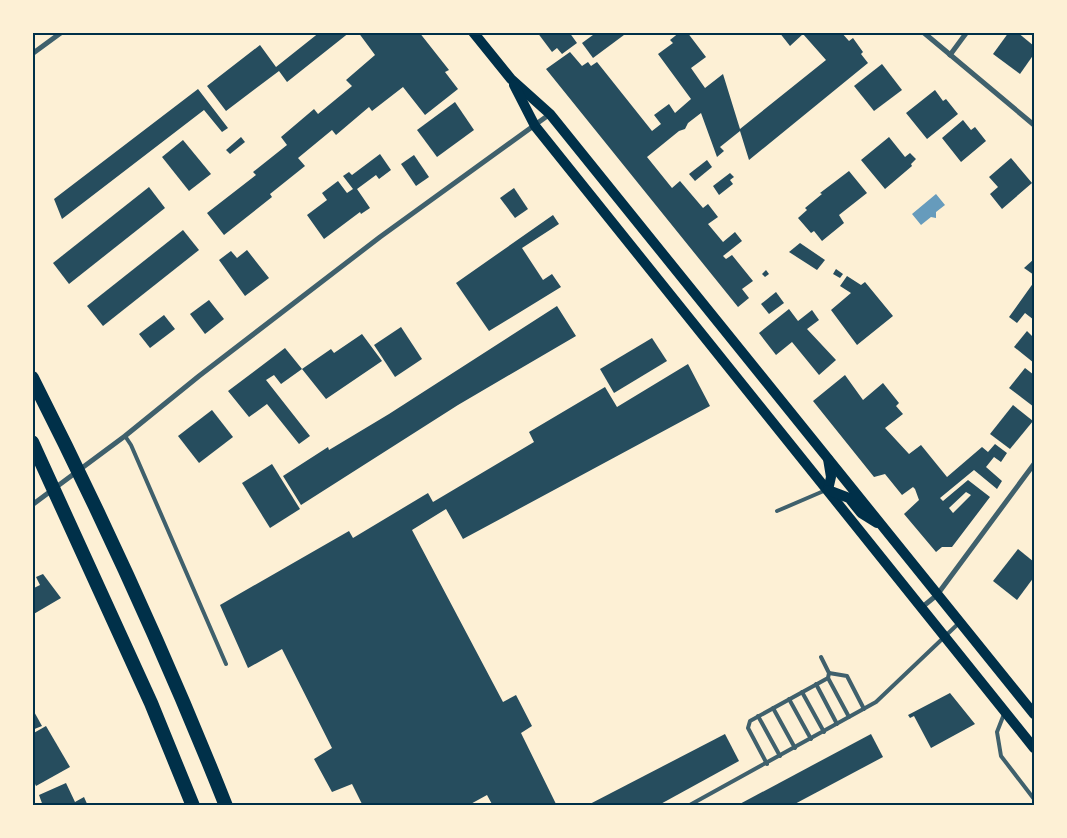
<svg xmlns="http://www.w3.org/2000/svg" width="1067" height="838" font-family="'Titillium Web',sans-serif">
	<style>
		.water { fill: #669bbc }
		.building { fill: #264d5e; fill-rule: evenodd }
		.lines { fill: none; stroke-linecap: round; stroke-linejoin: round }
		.service { stroke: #3f606c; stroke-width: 4 }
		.minor { stroke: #3f606c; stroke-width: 5 }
		.secondary { stroke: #003049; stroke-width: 10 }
		.trunk { stroke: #003049; stroke-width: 14 }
		.neatline { fill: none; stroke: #003049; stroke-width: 2 }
	</style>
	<rect width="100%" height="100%" fill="#fdf0d5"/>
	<polygon class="water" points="936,194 945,205 936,212 936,218 931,217 921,225 912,214"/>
	<g class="building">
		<polygon points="320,32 350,32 287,82 279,71 226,111 207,86 260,45 276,67"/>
		<polygon points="358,32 419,32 449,70 445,72 458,89 425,115 403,87 372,111 369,107 336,135 332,130 298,158 305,166 270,194 272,197 224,235 207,213 256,175 253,172 287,145 281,137 314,109 318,114 352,86 346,80 375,55"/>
		<polygon points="537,32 569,32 577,43 562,54 557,48 552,52"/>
		<polygon points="597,32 628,32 593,58 582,43"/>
		<polygon points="680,32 687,32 706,57 691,68 705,88 723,74 740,129 826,60 803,34 790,46 779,32 841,32 849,41 853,38 863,52 861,54 868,63 749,160 740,131 720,147 724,151 717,157 701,113 688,123 685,129 679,131 647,157 672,188 680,181 703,208 708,204 718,217 708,224 723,242 735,232 742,241 723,256 726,259 732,255 753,281 742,289 749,298 738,307 546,69 570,52 582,66 588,62 591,66 597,62 652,131 661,124 654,115 669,104 675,113 691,99 658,54 673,43 670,40"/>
		<polygon points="1009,32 1017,32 1034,46 1034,54 1020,74 993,54"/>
		<polygon points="882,64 902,90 874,111 854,86"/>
		<polygon points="198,89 228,128 222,132 204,110 62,219 54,199"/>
		<polygon points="935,90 943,101 946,99 958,114 927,139 906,113"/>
		<polygon points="455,102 474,130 437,157 417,130"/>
		<polygon points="963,120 971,130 975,127 986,141 961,162 942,138"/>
		<polygon points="241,137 245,142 230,154 226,150"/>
		<polygon points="889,137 905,157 910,153 916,159 911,164 912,166 885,189 861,160"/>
		<polygon points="183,140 211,174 189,191 162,157"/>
		<polygon points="380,154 391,170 379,179 376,175 357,189 370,208 361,214 360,212 324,239 307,215 327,200 322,193 338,181 347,193 353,189 343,176 349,172 352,175"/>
		<polygon points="414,155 429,177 416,186 401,164"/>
		<polygon points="1011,158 1032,183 1002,209 990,194 998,187 989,177"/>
		<polygon points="707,160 712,167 695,181 689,174"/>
		<polygon points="849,171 867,193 839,215 844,223 822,241 814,231 811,233 798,218 807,210 805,208 822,194 820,193"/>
		<polygon points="730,173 734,177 730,180 733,184 719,195 713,186"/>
		<polygon points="149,187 165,208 69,284 53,263"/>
		<polygon points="514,188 528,209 515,218 500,198"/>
		<polygon points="553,215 559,224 522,248 543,280 552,274 561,287 489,331 456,283"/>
		<polygon points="183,230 199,250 103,326 87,306"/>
		<polygon points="800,243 825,260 817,270 789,252"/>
		<polygon points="247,250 269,278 245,296 219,260 231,251 237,258"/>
		<polygon points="1034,259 1034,275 1024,268"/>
		<polygon points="836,269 843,274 840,278 833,274"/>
		<polygon points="766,270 769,274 765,277 762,274"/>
		<polygon points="847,276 861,285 865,282 893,316 857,345 831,310 851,293 840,286"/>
		<polygon points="1034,282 1034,320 1025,313 1017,323 1009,317"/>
		<polygon points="776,292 784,303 769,314 761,304"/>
		<polygon points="209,300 224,319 205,334 190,314"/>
		<polygon points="557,306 576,336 458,405 301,505 283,476 328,447 329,450 389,414"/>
		<polygon points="789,309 798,321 812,310 819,320 807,329 836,360 819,375 792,342 776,355 759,333"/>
		<polygon points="164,315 175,329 150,348 139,334"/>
		<polygon points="401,327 422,359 395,377 374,345"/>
		<polygon points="1027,331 1034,338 1034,363 1014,347"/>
		<polygon points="362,334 382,361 326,399 302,369 331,349 334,353"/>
		<polygon points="652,338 667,361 614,393 600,369"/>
		<polygon points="285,348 302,369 281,384 274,375 266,380 310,436 299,444 267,404 249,417 228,391"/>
		<polygon points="688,364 710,406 463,539 446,509 412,530 503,702 516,695 532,726 521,733 557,806 493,806 487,795 467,806 363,806 352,784 332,792 314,759 332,748 282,649 248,668 220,605 349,531 353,538 428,493 433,502 534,442 529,432 605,387 617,407"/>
		<polygon points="1025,368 1034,375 1034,407 1009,388"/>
		<path d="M845 375 863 400 883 383 899 403 896 406 903 414 885 428 909 454 921 445 947 477 982 447 988 452 995 444 1007 453 1001 462 994 457 986 467 1002 481 997 489 974 470 940 498 943 501 968 480 990 497 952 547H942L936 552 904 514 919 500 915 489 913 487 902 495 885 474 874 477 813 401ZM966 492 971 495 953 513 949 508Z"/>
		<polygon points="1013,405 1033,421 1010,449 990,434"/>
		<polygon points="212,410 233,437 199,463 178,436"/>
		<polygon points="272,464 300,509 270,528 242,483"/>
		<polygon points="1018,549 1034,562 1034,577 1017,600 993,581"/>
		<polygon points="43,574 61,598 32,615 32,589 40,585 36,577"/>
		<polygon points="950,693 975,724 931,748 914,716 910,718 908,715"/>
		<polygon points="32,708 42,726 32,730"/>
		<polygon points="46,726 70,767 36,786 32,778 32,734"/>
		<polygon points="725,734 739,761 657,806 586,806"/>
		<polygon points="871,734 883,757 791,806 736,806"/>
		<polygon points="66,783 75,802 84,797 88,806 43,806 39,795"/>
	</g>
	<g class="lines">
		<g class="service">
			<polyline points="125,436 131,445 226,664"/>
			<polyline points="777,511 826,490"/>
			<polyline points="829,673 847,676 864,709"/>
			<polyline points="828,678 849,717"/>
			<polyline points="816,684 837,724"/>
			<polyline points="802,692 824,732"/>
			<polyline points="789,699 811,739"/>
			<polyline points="773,708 795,748"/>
			<polyline points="1004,714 997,732 1001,756 1034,799"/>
			<polyline points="758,716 780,756"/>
			<polyline points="767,764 748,728 750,721 828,678 829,673 821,657"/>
			<polyline points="688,806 876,702 959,623"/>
		</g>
		<g class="minor">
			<polyline points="923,32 1034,125"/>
			<polyline points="32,54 62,32"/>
			<polyline points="950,55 967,32"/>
			<polyline points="32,505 125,436 199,376 380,237 550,114"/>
			<polyline points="921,608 937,595 1034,464"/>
		</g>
		<g class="secondary">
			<polyline points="473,32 511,79 550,114 1034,714"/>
			<polyline points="514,85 535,126 1034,748"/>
			<polyline points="828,459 831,477 828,490"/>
			<polyline points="828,490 849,498 861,513 877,523"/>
		</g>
		<g class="trunk">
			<path d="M32 378C103 518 168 660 226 806"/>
			<polyline points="32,442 151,703 193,806"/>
		</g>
	</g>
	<rect width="1067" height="838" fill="none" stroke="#fdf0d5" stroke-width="68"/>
	<rect x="34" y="34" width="999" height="770" class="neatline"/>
</svg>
